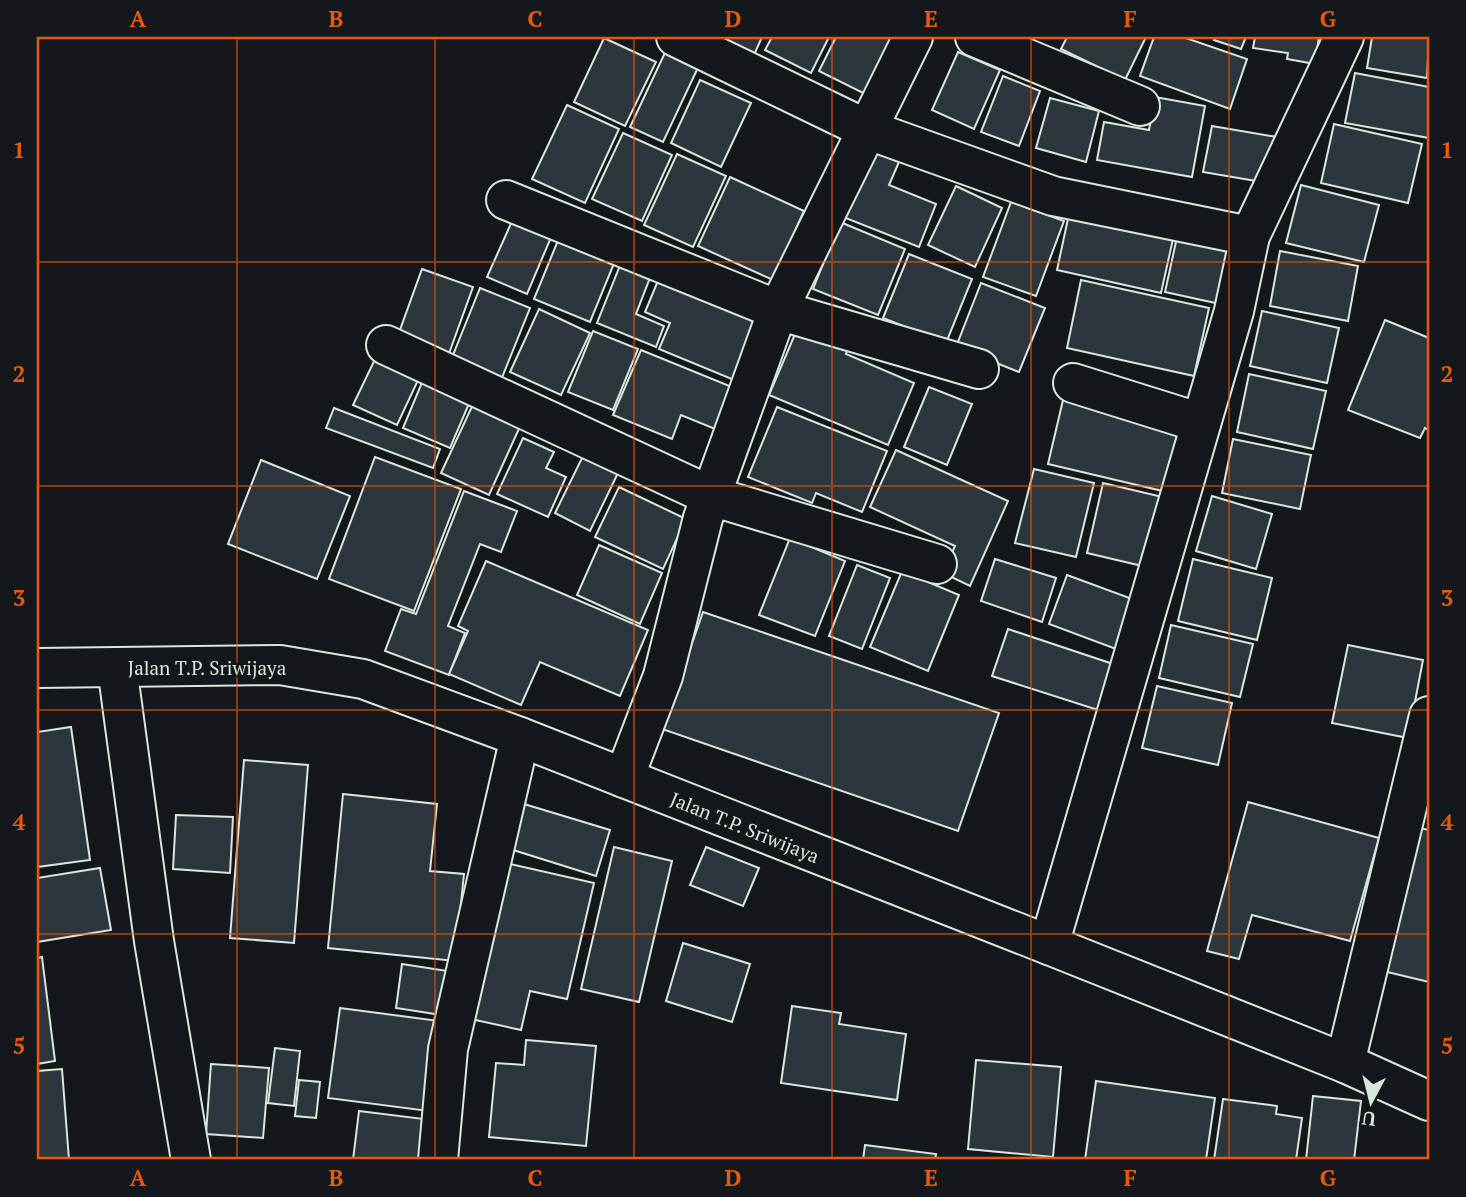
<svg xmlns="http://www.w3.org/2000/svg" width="1466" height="1197" font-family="'PT Serif',serif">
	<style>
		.building { fill: #2c363c; stroke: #d8e6dc; stroke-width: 2 }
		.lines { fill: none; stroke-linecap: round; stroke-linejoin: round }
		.street-casing { stroke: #d8e6dc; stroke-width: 42 }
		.secondary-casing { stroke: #d8e6dc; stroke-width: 42 }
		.street { stroke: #14181c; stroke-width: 38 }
		.secondary { stroke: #14181c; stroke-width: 38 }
		.grid { fill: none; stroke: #e8590c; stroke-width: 2; stroke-opacity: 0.55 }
		.labels { text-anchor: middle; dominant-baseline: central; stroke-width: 5; stroke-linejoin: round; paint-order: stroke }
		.street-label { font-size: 19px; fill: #d8e6dc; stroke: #14181c }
		.neatline { fill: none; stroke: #e8590c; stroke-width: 2.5 }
		.grid-label { font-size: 23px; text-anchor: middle; font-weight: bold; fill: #e8590c }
	</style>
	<rect width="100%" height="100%" fill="#14181c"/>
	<g class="building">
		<polygon points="719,37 762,37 754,55"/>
		<polygon points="772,37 829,37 811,73 765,50"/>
		<polygon points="836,37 894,37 865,94 819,71"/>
		<polygon points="1067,37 1146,37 1125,80 1061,49"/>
		<polygon points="1154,37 1183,37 1247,59 1230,109 1140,76"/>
		<polygon points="1215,37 1246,37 1241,49 1214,40"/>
		<polygon points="1255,37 1319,37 1315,64 1287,59 1288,53 1253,48"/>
		<polygon points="1372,37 1429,37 1427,78 1367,68"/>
		<polygon points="604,38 656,62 625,126 574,102"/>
		<polygon points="670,42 703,57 663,142 630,127"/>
		<polygon points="958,52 1000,70 974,129 932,110"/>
		<polygon points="1355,73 1429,87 1429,138 1345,123"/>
		<polygon points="1003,76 1040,91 1019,146 981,132"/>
		<polygon points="700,80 751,103 721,167 671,143"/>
		<polygon points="1155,97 1205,106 1192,177 1097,160 1104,122 1149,130"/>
		<polygon points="1050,98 1099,111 1086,162 1036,148"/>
		<polygon points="567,105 619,129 585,203 532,179"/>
		<polygon points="1334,124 1422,144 1408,203 1321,183"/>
		<polygon points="1212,126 1277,137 1268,183 1203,172"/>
		<polygon points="623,133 672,155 642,221 592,199"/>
		<polygon points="871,150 899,162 889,185 936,204 919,247 843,217"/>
		<polygon points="677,154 726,176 693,247 644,225"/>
		<polygon points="730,177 804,211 773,280 698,246"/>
		<polygon points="1301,185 1379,205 1364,262 1286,243"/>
		<polygon points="956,186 1002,208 975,267 928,245"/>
		<polygon points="1011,202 1064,221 1036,296 983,277"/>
		<polygon points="1069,214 1175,230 1161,293 1057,270"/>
		<polygon points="513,219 552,235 527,294 487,277"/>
		<polygon points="840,222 905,249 878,315 813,289"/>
		<polygon points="1179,228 1233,240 1220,304 1165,292"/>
		<polygon points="559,238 615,261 590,322 534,299"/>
		<polygon points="1280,251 1358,266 1348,321 1270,306"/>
		<polygon points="909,254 972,279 946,343 883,318"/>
		<polygon points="623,258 653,270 636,314 664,326 656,347 597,323"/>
		<polygon points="422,269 473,287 447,359 396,341"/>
		<polygon points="662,271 762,312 734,380 659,349 670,323 645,312"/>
		<polygon points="1081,280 1209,308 1194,376 1067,348"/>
		<polygon points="981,283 1045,308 1019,372 956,347"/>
		<polygon points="480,288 530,308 501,380 451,360"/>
		<polygon points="539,309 590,333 561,395 510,372"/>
		<polygon points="1262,311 1339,328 1327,383 1250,366"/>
		<polygon points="1385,320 1429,338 1429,430 1425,428 1420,438 1348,410"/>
		<polygon points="798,327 848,348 846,354 914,383 888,445 769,395"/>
		<polygon points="593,331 638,349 613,410 568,392"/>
		<polygon points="641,350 732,387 715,429 681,415 672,439 613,415"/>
		<polygon points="377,355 420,376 397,425 353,405"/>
		<polygon points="1249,374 1326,391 1313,449 1237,432"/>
		<polygon points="423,380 471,399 450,448 403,428"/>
		<polygon points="929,387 972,404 947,465 904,447"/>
		<polygon points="475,400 522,422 489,495 441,473"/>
		<polygon points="1063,400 1186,428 1171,493 1048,464"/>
		<polygon points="777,407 887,451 862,512 816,493 812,503 748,477"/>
		<polygon points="334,408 440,449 433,468 326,428"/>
		<polygon points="523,438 554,452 546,468 566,477 548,517 497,494"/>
		<polygon points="1233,439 1311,455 1300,509 1222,493"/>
		<polygon points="896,450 1008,501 970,586 943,573 955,546 870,507"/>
		<polygon points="583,456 618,473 590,531 555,513"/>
		<polygon points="375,457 461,489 414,611 329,579"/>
		<polygon points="261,460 350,496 317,579 228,544"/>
		<polygon points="1034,469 1094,483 1076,557 1015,543"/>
		<polygon points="1103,483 1171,499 1155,569 1087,553"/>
		<polygon points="619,487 686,519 663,569 595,537"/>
		<polygon points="464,491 517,511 501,552 480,544 448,626 465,633 449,675 385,651 401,609 416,614"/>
		<polygon points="1212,496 1272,514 1256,569 1196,551"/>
		<polygon points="790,538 845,561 815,636 759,615"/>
		<polygon points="599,545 662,573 640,624 577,595"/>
		<polygon points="995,559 1056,578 1042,622 981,601"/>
		<polygon points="1193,559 1272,578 1257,640 1178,621"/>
		<polygon points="486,561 648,630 620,696 540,662 521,705 449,674 468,631 458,626"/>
		<polygon points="857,565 890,578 862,649 829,636"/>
		<polygon points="902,571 959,595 928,671 870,647"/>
		<polygon points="1067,575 1135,600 1116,649 1049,624"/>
		<polygon points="703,612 999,713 958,831 662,729"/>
		<polygon points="1171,625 1253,644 1240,697 1159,678"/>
		<polygon points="1008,629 1116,665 1101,711 992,676"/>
		<polygon points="1348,645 1423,660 1408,738 1332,723"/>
		<polygon points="1157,686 1232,703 1218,765 1142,748"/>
		<polygon points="71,727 90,860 37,867 37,732"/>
		<polygon points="244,760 308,765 294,943 230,938"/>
		<polygon points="343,794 437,804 430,871 464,874 455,961 328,948"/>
		<polygon points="1248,802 1379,838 1350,941 1252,915 1239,959 1207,951"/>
		<polygon points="524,804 610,830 596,876 510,849"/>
		<polygon points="176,815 233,817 230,873 173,869"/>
		<polygon points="1415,827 1429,830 1429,982 1379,970"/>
		<polygon points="614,847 672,861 639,1002 581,989"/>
		<polygon points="706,847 759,868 743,906 690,885"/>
		<polygon points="501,862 594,883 567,999 530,991 521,1030 466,1018"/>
		<polygon points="100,868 111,930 37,942 37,878"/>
		<polygon points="683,943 750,964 732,1022 666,1001"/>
		<polygon points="42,957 55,1061 37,1064 37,958"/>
		<polygon points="402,964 454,972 448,1016 396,1008"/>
		<polygon points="792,1006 841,1013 839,1024 906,1034 897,1100 781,1083"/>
		<polygon points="340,1008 439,1021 428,1111 328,1098"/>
		<polygon points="526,1040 596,1046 586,1146 489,1137 496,1063 524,1065"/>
		<polygon points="275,1048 300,1051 294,1106 268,1103"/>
		<polygon points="976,1060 1061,1067 1053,1157 968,1149"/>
		<polygon points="211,1064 269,1068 263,1138 206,1134"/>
		<polygon points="62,1069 69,1160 37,1160 37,1071"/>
		<polygon points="299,1080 320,1082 316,1118 295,1116"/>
		<polygon points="1096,1081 1215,1098 1206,1160 1085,1160"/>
		<polygon points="1313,1096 1361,1101 1354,1160 1306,1160"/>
		<polygon points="1223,1099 1277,1106 1276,1114 1302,1118 1296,1160 1214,1160"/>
		<polygon points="359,1111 424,1119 419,1160 353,1160"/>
		<polygon points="865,1145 936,1154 935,1160 863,1160"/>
	</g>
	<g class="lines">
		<g class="street-casing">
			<g id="street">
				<polyline points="676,37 866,129 1053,196 1250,236"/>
				<polyline points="975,37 1140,106"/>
				<polyline points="506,200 778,310 979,369"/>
				<polyline points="386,345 711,496 937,564"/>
				<polyline points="1073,383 1201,423"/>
				<polyline points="117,667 154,941 191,1160"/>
				<polyline points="624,778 663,676 703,518 778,310 913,37"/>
				<polyline points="1049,945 1234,311 1250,236 1344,37"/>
				<polyline points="1345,1063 1429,716"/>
				<polyline points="438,1160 448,1049 520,737"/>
			</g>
		</g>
		<g class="secondary-casing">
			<polyline id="secondary" points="37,668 280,665 363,679 520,737 1049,945 1345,1063 1429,1101"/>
		</g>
		<use href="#street" class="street"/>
		<use href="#secondary" class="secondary"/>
	</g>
	<path class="grid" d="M237 37V1160M435 37V1160M634 37V1160M832 37V1160M1031 37V1160M1229 37V1160M37 262H1429M37 486H1429M37 710H1429M37 934H1429"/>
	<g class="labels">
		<g class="street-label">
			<text x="207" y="667">Jalan T.P. Sriwijaya</text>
			<text transform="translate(745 827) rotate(22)">Jalan T.P. Sriwijaya</text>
		</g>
	</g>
	<rect width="1466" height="1197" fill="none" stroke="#14181c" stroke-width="77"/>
	<g transform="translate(1371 1102) rotate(187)" stroke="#14181c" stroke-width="5" paint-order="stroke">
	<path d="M0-5L12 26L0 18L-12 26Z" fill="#d8e6dc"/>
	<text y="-10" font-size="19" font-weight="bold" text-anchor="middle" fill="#d8e6dc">U</text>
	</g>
	<rect x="38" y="38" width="1390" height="1120" class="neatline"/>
	<g class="grid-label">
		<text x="138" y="27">A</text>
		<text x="336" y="27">B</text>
		<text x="535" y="27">C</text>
		<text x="733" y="27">D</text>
		<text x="931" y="27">E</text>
		<text x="1130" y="27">F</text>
		<text x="1328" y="27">G</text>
		<text x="19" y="158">1</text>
		<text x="1447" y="158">1</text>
		<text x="19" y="382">2</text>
		<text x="1447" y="382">2</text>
		<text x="19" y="606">3</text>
		<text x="1447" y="606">3</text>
		<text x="19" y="830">4</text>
		<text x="1447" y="830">4</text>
		<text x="19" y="1054">5</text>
		<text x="1447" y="1054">5</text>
		<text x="138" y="1186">A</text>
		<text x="336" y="1186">B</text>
		<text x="535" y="1186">C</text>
		<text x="733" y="1186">D</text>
		<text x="931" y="1186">E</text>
		<text x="1130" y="1186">F</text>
		<text x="1328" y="1186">G</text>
	</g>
</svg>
